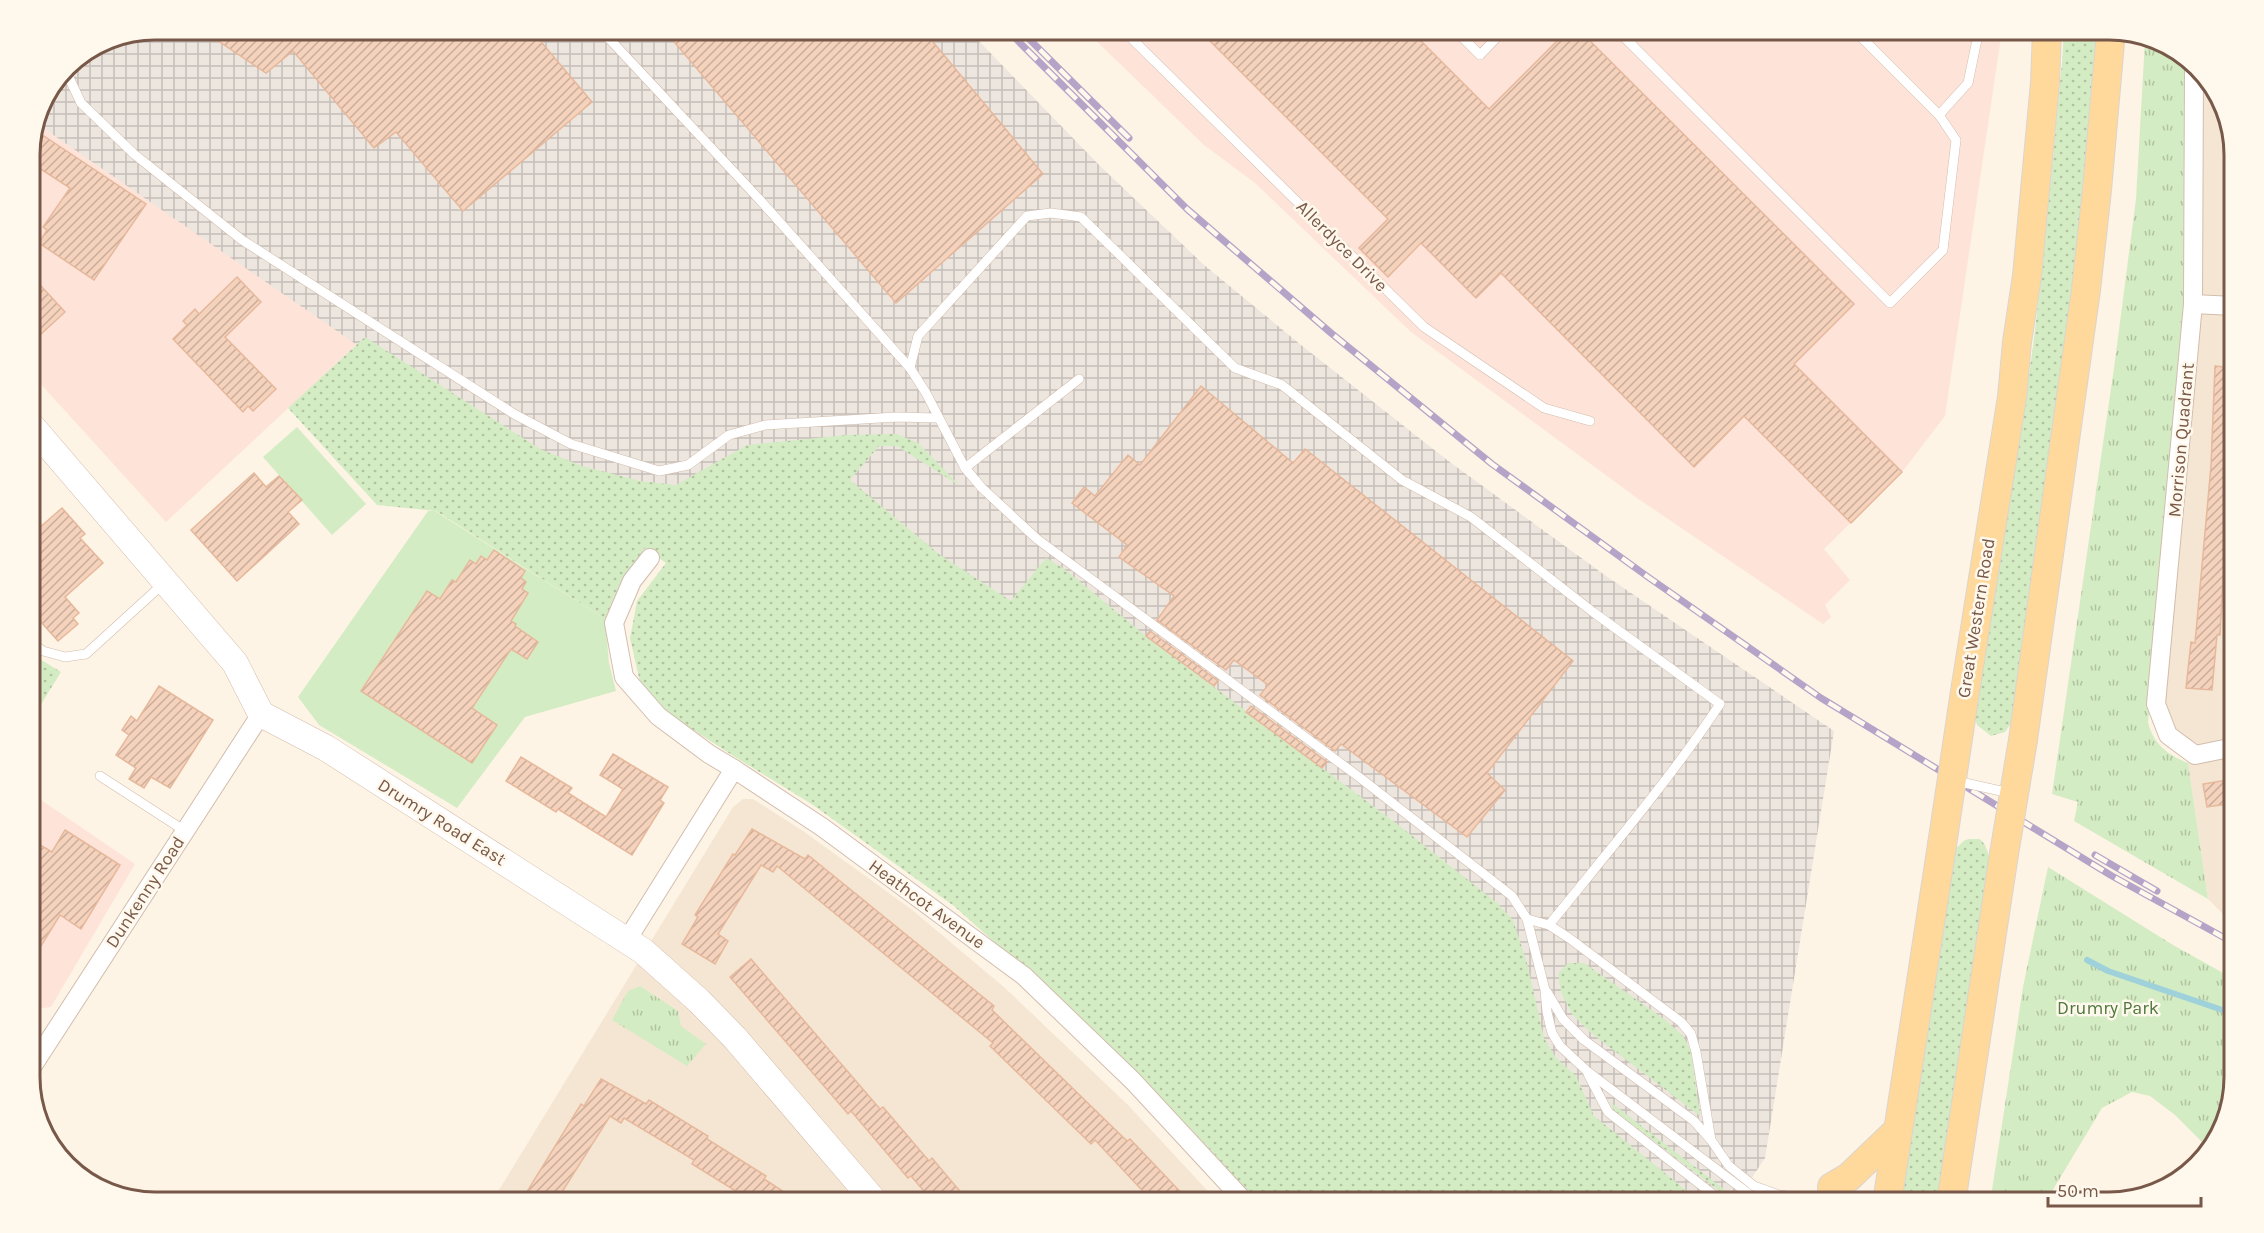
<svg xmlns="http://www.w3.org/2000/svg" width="2264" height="1233" font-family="Karla,sans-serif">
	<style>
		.residential { fill: #f5e6d3 }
		.commercial { fill: #fee3d9 }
		.industrial { fill: url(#industrial-grid) }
		.grass { fill: url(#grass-dots) }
		.park { fill: url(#park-tufts) }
		.pitch { fill: #d4ecc3 }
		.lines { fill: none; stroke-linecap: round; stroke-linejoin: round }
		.stream { stroke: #9ed1da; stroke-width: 6 }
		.building { fill: url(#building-hatch); stroke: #e7b89b; stroke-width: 1.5 }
		.lane-casing { stroke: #d2bdad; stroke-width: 10 }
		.street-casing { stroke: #d2bdad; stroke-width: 20 }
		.secondary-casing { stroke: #d5bdab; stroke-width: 27 }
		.primary-casing { stroke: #dcd4d0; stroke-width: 30 }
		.lane { stroke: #fff; stroke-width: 9 }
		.street { stroke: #fff; stroke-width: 18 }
		.secondary { stroke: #fff; stroke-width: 26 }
		.primary { stroke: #fed99b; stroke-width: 28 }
		.rail-casing { stroke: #b6a3c8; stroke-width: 7 }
		.rail { stroke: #fff8ec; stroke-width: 4.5; stroke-dasharray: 14; stroke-linecap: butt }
		.lane-bridge-casing { stroke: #d2bdad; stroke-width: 10; stroke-linecap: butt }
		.primary-bridge-casing { stroke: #dcd4d0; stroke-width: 30; stroke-linecap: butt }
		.lane-bridge { stroke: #fff; stroke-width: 9 }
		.primary-bridge { stroke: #fed99b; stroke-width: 28 }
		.labels { text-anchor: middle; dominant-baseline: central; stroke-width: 5; stroke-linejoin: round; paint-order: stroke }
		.street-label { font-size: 18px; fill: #785949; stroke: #fff8ec }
		.park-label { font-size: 18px; fill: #4f783d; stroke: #fff8ec }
		.rim { fill: none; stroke: #785949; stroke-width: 3 }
	</style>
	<defs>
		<pattern id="industrial-grid" width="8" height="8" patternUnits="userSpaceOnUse" patternTransform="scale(1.5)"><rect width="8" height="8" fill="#ede6df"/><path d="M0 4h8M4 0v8" fill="none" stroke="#c5bdb7"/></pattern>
		<pattern id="grass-dots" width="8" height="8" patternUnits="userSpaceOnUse" patternTransform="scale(1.5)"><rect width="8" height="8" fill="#d4ecc3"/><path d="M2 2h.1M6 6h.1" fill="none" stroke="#b1c2a0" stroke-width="1.8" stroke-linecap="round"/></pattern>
		<pattern id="park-tufts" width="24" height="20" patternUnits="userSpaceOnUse" patternTransform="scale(1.5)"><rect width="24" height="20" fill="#d4ecc3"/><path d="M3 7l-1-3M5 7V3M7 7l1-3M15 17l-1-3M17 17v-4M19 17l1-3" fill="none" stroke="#b1c2a0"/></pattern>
		<pattern id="building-hatch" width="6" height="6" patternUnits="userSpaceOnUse" patternTransform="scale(1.5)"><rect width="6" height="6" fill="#f4d2bc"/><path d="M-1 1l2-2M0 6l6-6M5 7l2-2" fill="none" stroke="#caad9b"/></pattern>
	</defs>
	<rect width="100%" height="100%" fill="#fdf4e5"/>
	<g class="residential">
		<polygon points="2194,69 2213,86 2234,148 2234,925 2208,899 2188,763 2195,755 2156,705 2193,304"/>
		<polygon points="743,799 753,799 803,831 911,909 1005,988 1128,1105 1219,1203 491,1203 733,807"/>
	</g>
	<g class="commercial">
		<polygon points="1085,30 2002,30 1945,416 1902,472 1824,549 1850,580 1825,605 1831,617 1823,624 1637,498 1411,332 1255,183 1204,145"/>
		<polygon points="36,123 357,344 166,522 38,381 30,389 30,148"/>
		<polygon points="30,796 41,800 135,864 51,1007 30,1010"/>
	</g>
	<polygon class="industrial" points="156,30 968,30 1099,165 1204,265 1301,345 1447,460 1606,576 1834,731 1765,1158 1735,1203 1698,1203 665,558 36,123 40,107 67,67 108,39"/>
	<g class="grass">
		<polygon points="2064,30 2100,30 2083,232 2012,722 2005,732 1991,736 1977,725 1975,718 2032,354 2042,272 2062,62"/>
		<polygon points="365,337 540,449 582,466 640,481 676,485 747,445 847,435 897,434 918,443 960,486 897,446 879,446 850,480 940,555 1011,601 1046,558 1063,568 1146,636 1401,827 1497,903 1513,920 1527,963 1544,1038 1556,1058 1576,1076 1594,1116 1702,1203 1259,1203 1193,1131 1103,1040 954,906 813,805 735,757 661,709 640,682 630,638 637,601 666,563 645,548 619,587 605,619 436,511 377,505 288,408"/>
		<polygon points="30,653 61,672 30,722"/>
		<polygon points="1970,839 1980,839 1985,845 1990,858 1937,1203 1899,1203 1954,850 1965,840"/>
		<polygon points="1568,963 1584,963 1664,1019 1683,1036 1691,1051 1700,1116 1591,1033 1572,1014 1561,992 1558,974"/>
		<polygon points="1609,1101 1742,1203 1735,1203 1615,1111"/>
	</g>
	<g class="park">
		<path d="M2145 40 2171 47 2189 63 2186 271 2177 405 2148 722C2153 744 2168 755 2188 763L2208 899 2074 821 2078 802 2052 794 2114 368 2136 199Z"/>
		<polygon points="2048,867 2173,945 2234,979 2234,1078 2217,1140 2209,1149 2175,1115 2150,1096 2132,1092 2102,1108 2045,1203 1990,1203 2023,987"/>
		<polygon points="640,986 678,1011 681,1026 706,1044 687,1066 612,1020 628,991"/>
	</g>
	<g class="pitch">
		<polygon points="297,427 366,504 332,535 263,457"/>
		<polygon points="428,511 435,511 605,619 609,663 616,691 525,717 457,808 319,725 298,697"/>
	</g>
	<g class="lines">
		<polyline class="stream" points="2087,960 2108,971 2234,1014"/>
	</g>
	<g class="building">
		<polygon points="202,30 531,30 592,102 463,211 396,132 374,148 293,51 266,73"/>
		<polygon points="664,30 923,30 1043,174 896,303"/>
		<polygon points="1199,30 1410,30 1489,109 1568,30 1579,30 1854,304 1794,364 1902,472 1851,523 1744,416 1694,467 1501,273 1476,298 1421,243 1388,277 1359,248 1388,219"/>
		<polygon points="38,132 146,204 94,280 39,243 47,230 43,227 70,188 30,162 32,142"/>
		<polygon points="30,274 65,312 30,344"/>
		<polygon points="237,277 261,302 225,337 276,389 253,411 248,406 243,412 173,339 187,325 183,321 195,309 199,314"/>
		<polygon points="2215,366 2234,368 2234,483 2224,579 2223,579 2220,635 2217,635 2212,690 2186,688 2191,642 2195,643 2211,466"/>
		<polygon points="1201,386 1293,463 1305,449 1573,661 1487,773 1505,790 1467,837 1341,744 1335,751 1260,695 1268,685 1234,660 1226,670 1157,620 1174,596 1119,557 1127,545 1072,503 1084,487 1095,496 1128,455 1140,465"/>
		<polygon points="254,473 266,487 279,476 302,500 288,512 299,524 237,581 191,530"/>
		<polygon points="62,508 85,534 80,538 103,563 65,597 79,613 73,618 78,624 58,641 40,621 30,630 30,536"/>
		<polygon points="494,550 525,571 521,578 526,582 522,589 528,593 511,621 516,624 515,626 538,642 527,659 511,649 472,708 497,725 472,763 361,691 427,591 440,599 452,580 456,582 470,560 476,564 481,556 487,560"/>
		<polygon points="1150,631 1218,681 1214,686 1146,636"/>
		<polygon points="159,686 213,720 170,788 151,777 144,788 129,779 136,768 116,755 129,735 122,730 131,716 137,721"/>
		<polygon points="1251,706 1327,762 1322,768 1246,712"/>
		<polygon points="613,754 668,787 660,800 664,803 632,855 558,809 556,812 506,781 521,757 572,788 568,793 606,817 623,789 600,775"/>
		<polygon points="2234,779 2234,803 2207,807 2203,784"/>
		<polygon points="752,829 805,859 808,855 994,1006 992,1010 1127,1141 1130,1139 1191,1203 1154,1203 1095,1140 1091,1144 990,1046 993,1043 777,866 773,872 761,865 718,934 728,941 715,964 682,944 698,917 695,915 733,854 735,855"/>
		<polygon points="65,830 120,865 81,929 60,915 41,946 30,939 30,839 52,852"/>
		<polygon points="751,959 880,1109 883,1107 929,1161 932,1158 970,1203 934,1203 911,1176 908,1178 851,1111 848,1114 730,977"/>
		<polygon points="601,1079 646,1104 649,1100 708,1136 707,1139 766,1176 764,1179 801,1203 755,1203 692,1164 694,1160 624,1118 621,1123 610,1116 555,1203 520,1203 581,1104 584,1106"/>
	</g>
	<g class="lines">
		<g class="lane-casing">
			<g id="lane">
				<polyline points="601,30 760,200 910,368 926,393 965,468 982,488 1037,539 1359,777 1512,896 1527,919 1545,990 1547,1012 1552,1033 1560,1046 1587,1071 1761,1203"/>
				<polyline points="1123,30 1424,327 1544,408 1590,421"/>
				<polyline points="1455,30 1480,55 1504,30"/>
				<polyline points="1617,30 1890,303 1943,250 1956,140 1939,115 1854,30"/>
				<polyline points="1629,42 1641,30"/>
				<polyline points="65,69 81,103 134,154 242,240 514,414 571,444 659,471 688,465 729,435 765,425 896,417 938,418"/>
				<polyline points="1939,115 1968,83 1979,30"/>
				<path d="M910 368 918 336 1027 216 1051 213 1081 217 1235 368 1282 385 1402 480 1471 517 1593 612 1720 704C1668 782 1607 853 1549 925"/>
				<polyline points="965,468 1079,379"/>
				<polyline points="30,641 43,651 65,657 86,654 164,583"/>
				<polyline points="100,776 185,831"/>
				<polyline points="1527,919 1549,925 1569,938 1681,1022 1691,1034 1696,1052 1711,1140 1729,1166 1754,1186 1779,1195 1830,1201"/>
				<polyline points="1547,992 1563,1019 1584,1040 1694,1121 1711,1140"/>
				<polyline points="1588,1074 1608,1112 1724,1203"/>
			</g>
		</g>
		<g class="street-casing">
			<g id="street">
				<polyline points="2194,69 2193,304 2156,704 2168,735 2195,755 2234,747"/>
				<polyline points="2193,304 2234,306"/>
				<polyline points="650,558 632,581 614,623 624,677 658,716 709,754 734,769"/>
				<polyline points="627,940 734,769 822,827 1024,976 1133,1081 1246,1203"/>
				<polyline points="30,1070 261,714"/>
			</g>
		</g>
		<g class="secondary-casing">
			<polyline id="secondary" points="30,424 235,663 261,714 326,748 643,951 699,1001 735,1038 876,1203"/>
		</g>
		<g class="primary-casing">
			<g id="primary">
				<polyline points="1966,685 2012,397 2017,342 2027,276 2045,83 2047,30"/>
				<polyline points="2023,740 2086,290 2097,190 2111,31"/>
				<polyline points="1832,1187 1849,1177 1897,1131"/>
				<polyline points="1887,1203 1942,845"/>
				<polyline points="1951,1203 2004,854"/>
			</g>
		</g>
		<use href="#lane" class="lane"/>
		<use href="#street" class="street"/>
		<use href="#secondary" class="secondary"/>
		<use href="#primary" class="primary"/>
		<g class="rail-casing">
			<g id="rail">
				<polyline points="1007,30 1187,209 1331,333 1492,464 1648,577 1821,698 2112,876 2234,943"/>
				<polyline points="1020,30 1129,138"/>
				<polyline points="2095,855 2157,891"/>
			</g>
		</g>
		<use href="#rail" class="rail"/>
		<g class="lane-bridge-casing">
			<polyline id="lane-bridge" points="1956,781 2010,793"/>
		</g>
		<g class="primary-bridge-casing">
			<g id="primary-bridge">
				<polyline points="1942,845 1966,685"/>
				<polyline points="2004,854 2023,740"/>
			</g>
		</g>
		<use href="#lane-bridge" class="lane-bridge"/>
		<use href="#primary-bridge" class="primary-bridge"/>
	</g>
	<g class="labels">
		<g class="street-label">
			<text transform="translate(1342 246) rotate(45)">Allerdyce Drive</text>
			<text transform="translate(2181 440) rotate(-85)">Morrison Quadrant</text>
			<text transform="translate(1976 618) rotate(-81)">Great Western Road</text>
			<text transform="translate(442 822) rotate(32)">Drumry Road East</text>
			<text transform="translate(145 892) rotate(-57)">Dunkenny Road</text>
			<text transform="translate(927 904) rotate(36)">Heathcot Avenue</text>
		</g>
		<g class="park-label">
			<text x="2108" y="1008">Drumry Park</text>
		</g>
	</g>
	<path d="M0 0H2264V1233H0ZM155 40H2109A115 115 0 0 1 2224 155V1077A115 115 0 0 1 2109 1192H155A115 115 0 0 1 40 1077V155A115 115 0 0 1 155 40Z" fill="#fff8ec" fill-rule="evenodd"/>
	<path class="rim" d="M155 40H2109A115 115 0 0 1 2224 155V1077A115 115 0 0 1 2109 1192H155A115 115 0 0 1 40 1077V155A115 115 0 0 1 155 40Z"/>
	<path d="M2048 1197v9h153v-9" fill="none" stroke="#785949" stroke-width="3"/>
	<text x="2057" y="1197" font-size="18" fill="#785949" stroke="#fff8ec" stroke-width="4.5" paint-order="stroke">50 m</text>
</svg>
